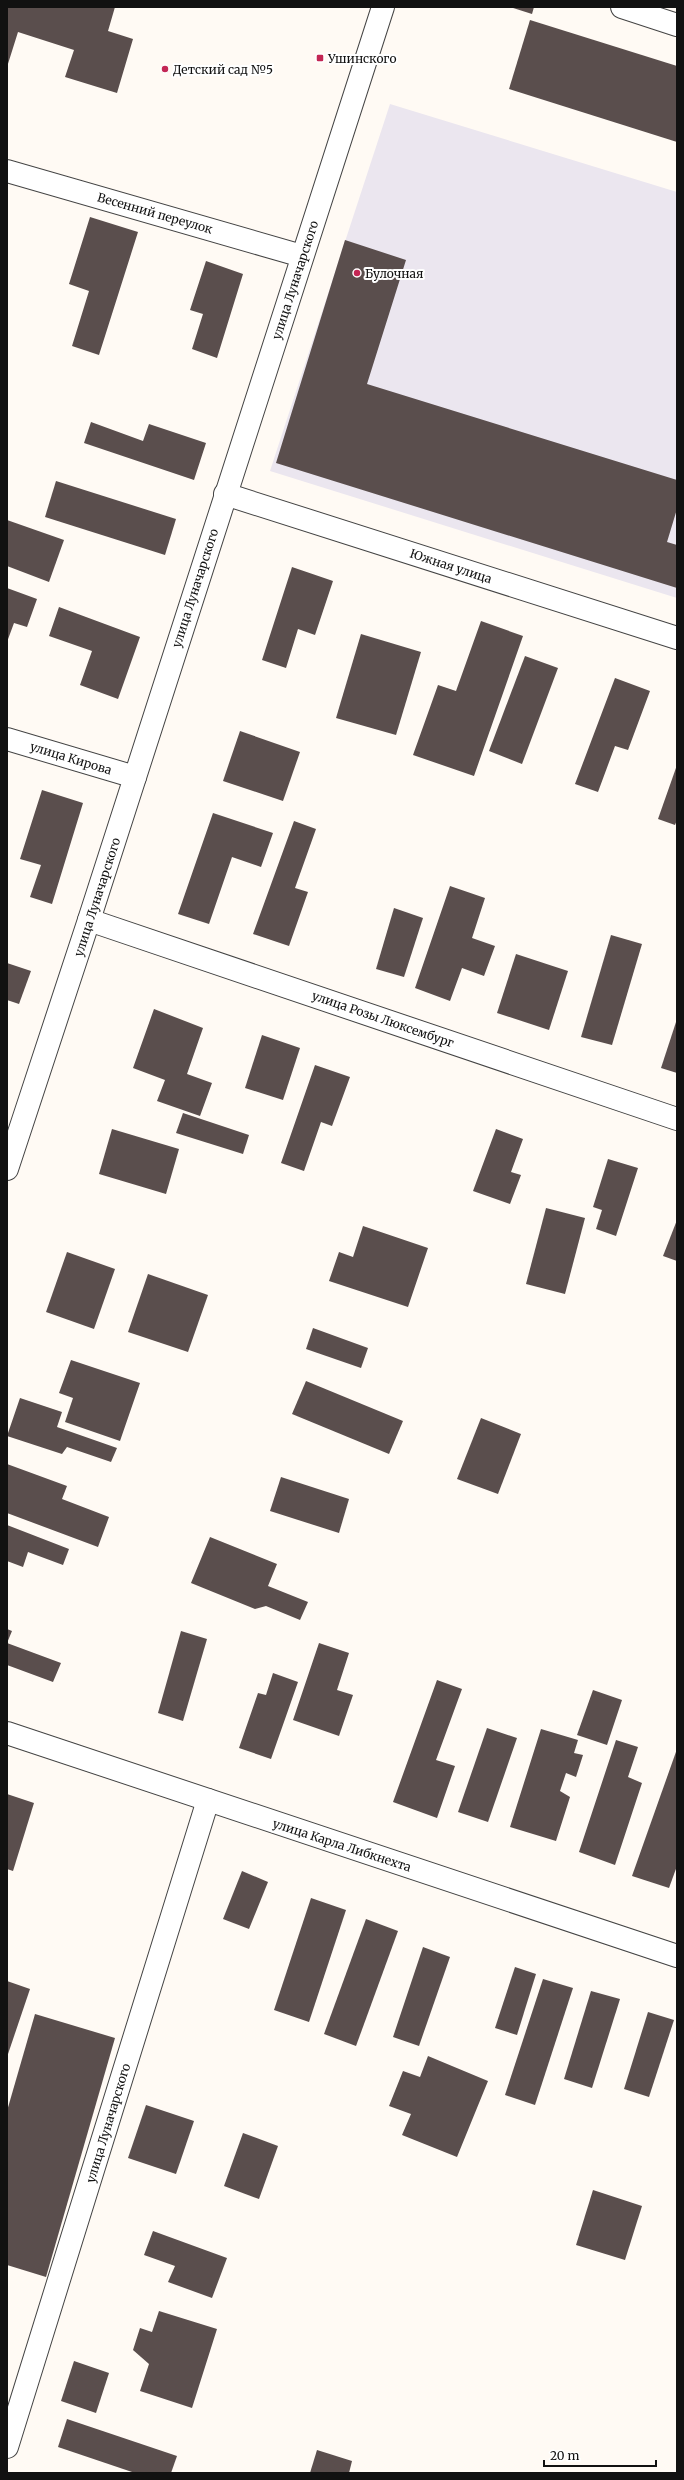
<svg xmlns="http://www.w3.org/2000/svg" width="684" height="2480" font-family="Merriweather,serif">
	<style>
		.industrial { fill: #ebe6ef }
		.building { fill: #5a4e4d }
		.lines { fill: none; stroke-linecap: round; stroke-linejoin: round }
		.minor-casing { stroke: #444; stroke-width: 24 }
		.minor { stroke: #fff; stroke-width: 22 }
		.poi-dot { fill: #c32654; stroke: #fff; stroke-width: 1.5 }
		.labels { text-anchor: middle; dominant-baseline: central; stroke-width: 4; stroke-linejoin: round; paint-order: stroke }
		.poi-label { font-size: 12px; fill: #111; stroke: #fff; text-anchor: start }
		.street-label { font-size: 12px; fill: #111; stroke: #fff }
	</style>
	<rect width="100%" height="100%" fill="#fffaf4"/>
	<polygon class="industrial" points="390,104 677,192 677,598 270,471"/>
	<g class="building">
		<polygon points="10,7 115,7 108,31 133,39 117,93 65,77 74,50 18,32 7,67 7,8"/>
		<polygon points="510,7 534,7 532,14"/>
		<polygon points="530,20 677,66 677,142 509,89"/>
		<polygon points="90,217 138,232 99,355 72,346 89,291 69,284"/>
		<polygon points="345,240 406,260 367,384 677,480 677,509 667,542 677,545 677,588 276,463"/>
		<polygon points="206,261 243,274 217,358 192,349 203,314 190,310"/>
		<polygon points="91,422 143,441 149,424 206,443 194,480 84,443"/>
		<polygon points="56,481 176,519 165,555 45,517"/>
		<polygon points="7,520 64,540 49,582 7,566"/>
		<polygon points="292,567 333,581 315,635 298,629 286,668 262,660"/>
		<polygon points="7,588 37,599 27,627 14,623 7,642"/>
		<polygon points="59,607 140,637 118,699 80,685 92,651 49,636"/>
		<polygon points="481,621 523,636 474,776 413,755 438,685 456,691"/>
		<polygon points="361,634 421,652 396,735 336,718"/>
		<polygon points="525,656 558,668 522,764 489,751"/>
		<polygon points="615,678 650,691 628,750 615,746 598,792 575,784"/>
		<polygon points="240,731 300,752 283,801 223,781"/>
		<polygon points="677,765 677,820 675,825 658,819"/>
		<polygon points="42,790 83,803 52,904 30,897 41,865 20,859"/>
		<polygon points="213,813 273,833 261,867 232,857 209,924 178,914"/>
		<polygon points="294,821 316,829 295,888 308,892 289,946 253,934"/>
		<polygon points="450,886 485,898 472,938 495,946 484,976 462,968 450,1001 415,988"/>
		<polygon points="394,908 423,918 404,977 376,969"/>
		<polygon points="611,935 642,944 612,1045 581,1037"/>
		<polygon points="516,954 568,971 549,1030 497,1013"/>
		<polygon points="7,963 31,971 19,1004 7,1000"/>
		<polygon points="154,1009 203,1028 187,1074 212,1083 200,1116 157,1101 165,1080 133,1068"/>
		<polygon points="677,1019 677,1073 661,1068"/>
		<polygon points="262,1035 300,1048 283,1100 245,1088"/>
		<polygon points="315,1065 350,1077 332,1126 321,1122 304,1171 281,1163"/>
		<polygon points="183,1113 249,1135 243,1154 176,1133"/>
		<polygon points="112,1129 179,1149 166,1194 99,1174"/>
		<polygon points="496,1129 523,1139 511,1172 521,1175 510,1204 473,1191"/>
		<polygon points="608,1159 638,1168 616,1236 596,1229 602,1210 593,1207"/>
		<polygon points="546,1208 585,1218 565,1294 526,1284"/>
		<polygon points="677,1220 677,1261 663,1256"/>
		<polygon points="363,1226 428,1248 408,1307 329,1281 339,1252 353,1257"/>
		<polygon points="67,1252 115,1269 94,1329 46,1312"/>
		<polygon points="148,1274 208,1295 188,1352 128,1332"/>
		<polygon points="313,1328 368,1348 361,1368 306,1349"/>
		<polygon points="71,1360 140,1383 120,1441 65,1422 73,1398 59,1393"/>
		<polygon points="306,1381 403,1421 389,1454 292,1414"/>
		<polygon points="20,1398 62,1412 57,1427 117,1448 111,1462 67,1447 62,1454 7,1436"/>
		<polygon points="481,1418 521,1434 498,1494 457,1479"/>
		<polygon points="7,1464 67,1486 62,1499 109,1517 98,1547 7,1513"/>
		<polygon points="281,1477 349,1499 339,1533 270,1511"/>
		<polygon points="7,1525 69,1549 63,1565 28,1552 23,1567 7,1561"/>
		<polygon points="210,1537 277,1564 268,1586 308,1602 300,1620 266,1606 255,1609 191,1583"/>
		<polygon points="7,1629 12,1631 7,1643 61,1663 53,1682 7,1665"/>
		<polygon points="181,1631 207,1639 183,1721 158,1713"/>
		<polygon points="319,1643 349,1653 337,1690 353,1695 339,1736 293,1720"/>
		<polygon points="273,1673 298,1682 271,1759 239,1748 258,1693 266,1695"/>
		<polygon points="437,1680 462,1689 436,1760 455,1766 437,1818 393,1802"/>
		<polygon points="593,1690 622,1700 607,1745 577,1735"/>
		<polygon points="487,1728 517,1738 488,1822 458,1812"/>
		<polygon points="541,1729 578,1740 574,1753 583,1755 576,1777 566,1773 560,1791 570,1797 556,1841 510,1827"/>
		<polygon points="616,1740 638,1747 628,1777 642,1783 615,1865 579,1852"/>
		<polygon points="677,1749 677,1866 669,1888 632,1876"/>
		<polygon points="7,1794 34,1803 13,1871 7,1869"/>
		<polygon points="242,1871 268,1882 249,1929 223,1919"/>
		<polygon points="311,1898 346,1910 309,2022 274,2010"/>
		<polygon points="366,1919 398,1931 356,2046 324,2034"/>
		<polygon points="423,1947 450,1957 419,2046 393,2037"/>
		<polygon points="515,1967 536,1974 517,2035 495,2028"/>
		<polygon points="543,1979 573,1988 535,2105 505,2095"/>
		<polygon points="7,1981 30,1989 7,2057"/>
		<polygon points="591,1991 620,1999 592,2088 564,2079"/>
		<polygon points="648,2012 674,2020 649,2097 624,2089"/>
		<polygon points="35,2014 115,2038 46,2277 7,2265 7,2111"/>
		<polygon points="428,2056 488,2081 457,2157 402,2135 411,2114 389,2106 403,2071 420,2077"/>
		<polygon points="146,2105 194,2121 176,2174 128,2158"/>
		<polygon points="243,2133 278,2146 259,2199 224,2186"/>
		<polygon points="593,2190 642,2206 625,2260 576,2245"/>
		<polygon points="153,2231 227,2258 212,2298 168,2282 175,2266 144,2255"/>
		<polygon points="159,2311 217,2329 192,2408 140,2391 149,2364 133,2350 140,2328 152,2332"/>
		<polygon points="74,2361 109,2373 96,2413 61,2401"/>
		<polygon points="67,2419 177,2456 171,2473 135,2473 58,2447"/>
		<polygon points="317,2450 352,2461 349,2473 310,2473"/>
	</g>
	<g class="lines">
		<g class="minor-casing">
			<g id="minor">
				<polyline points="622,7 677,25"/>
				<polyline points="7,171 302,256"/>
				<polyline points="225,494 677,638"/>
				<polyline points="7,739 135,777"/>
				<polyline points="89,920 677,1119"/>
				<polyline points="7,1169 89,920 383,7"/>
				<polyline points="7,1733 677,1956"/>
				<polyline points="7,2447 208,1800"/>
			</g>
		</g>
		<use href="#minor" class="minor"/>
	</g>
	<g class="poi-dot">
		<rect x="316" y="54" width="8" height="8" rx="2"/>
		<circle cx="165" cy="69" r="4"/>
		<circle cx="357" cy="273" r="4"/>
	</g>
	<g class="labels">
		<g class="poi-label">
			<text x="328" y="58">Ушинского</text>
			<text x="173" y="69">Детский сад №5</text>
			<text x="365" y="273">Булочная</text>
		</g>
		<g class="street-label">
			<text transform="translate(155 213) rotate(16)">Весенний переулок</text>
			<text transform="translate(295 280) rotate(-72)">улица Луначарского</text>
			<text transform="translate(451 566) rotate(18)">Южная улица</text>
			<text transform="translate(195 588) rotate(-72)">улица Луначарского</text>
			<text transform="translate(71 758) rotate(17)">улица Кирова</text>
			<text transform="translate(97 897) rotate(-72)">улица Луначарского</text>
			<text transform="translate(383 1019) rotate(19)">улица Розы Люксембург</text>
			<text transform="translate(342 1845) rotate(18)">улица Карла Либкнехта</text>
			<text transform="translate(108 2123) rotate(-73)">улица Луначарского</text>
		</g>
	</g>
	<rect width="684" height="2480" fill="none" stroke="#111111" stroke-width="16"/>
	<path d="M544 2460v6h112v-6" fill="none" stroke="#111111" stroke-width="2"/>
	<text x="550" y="2460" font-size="12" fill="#111111" stroke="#ffffff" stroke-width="3" paint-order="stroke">20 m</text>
</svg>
